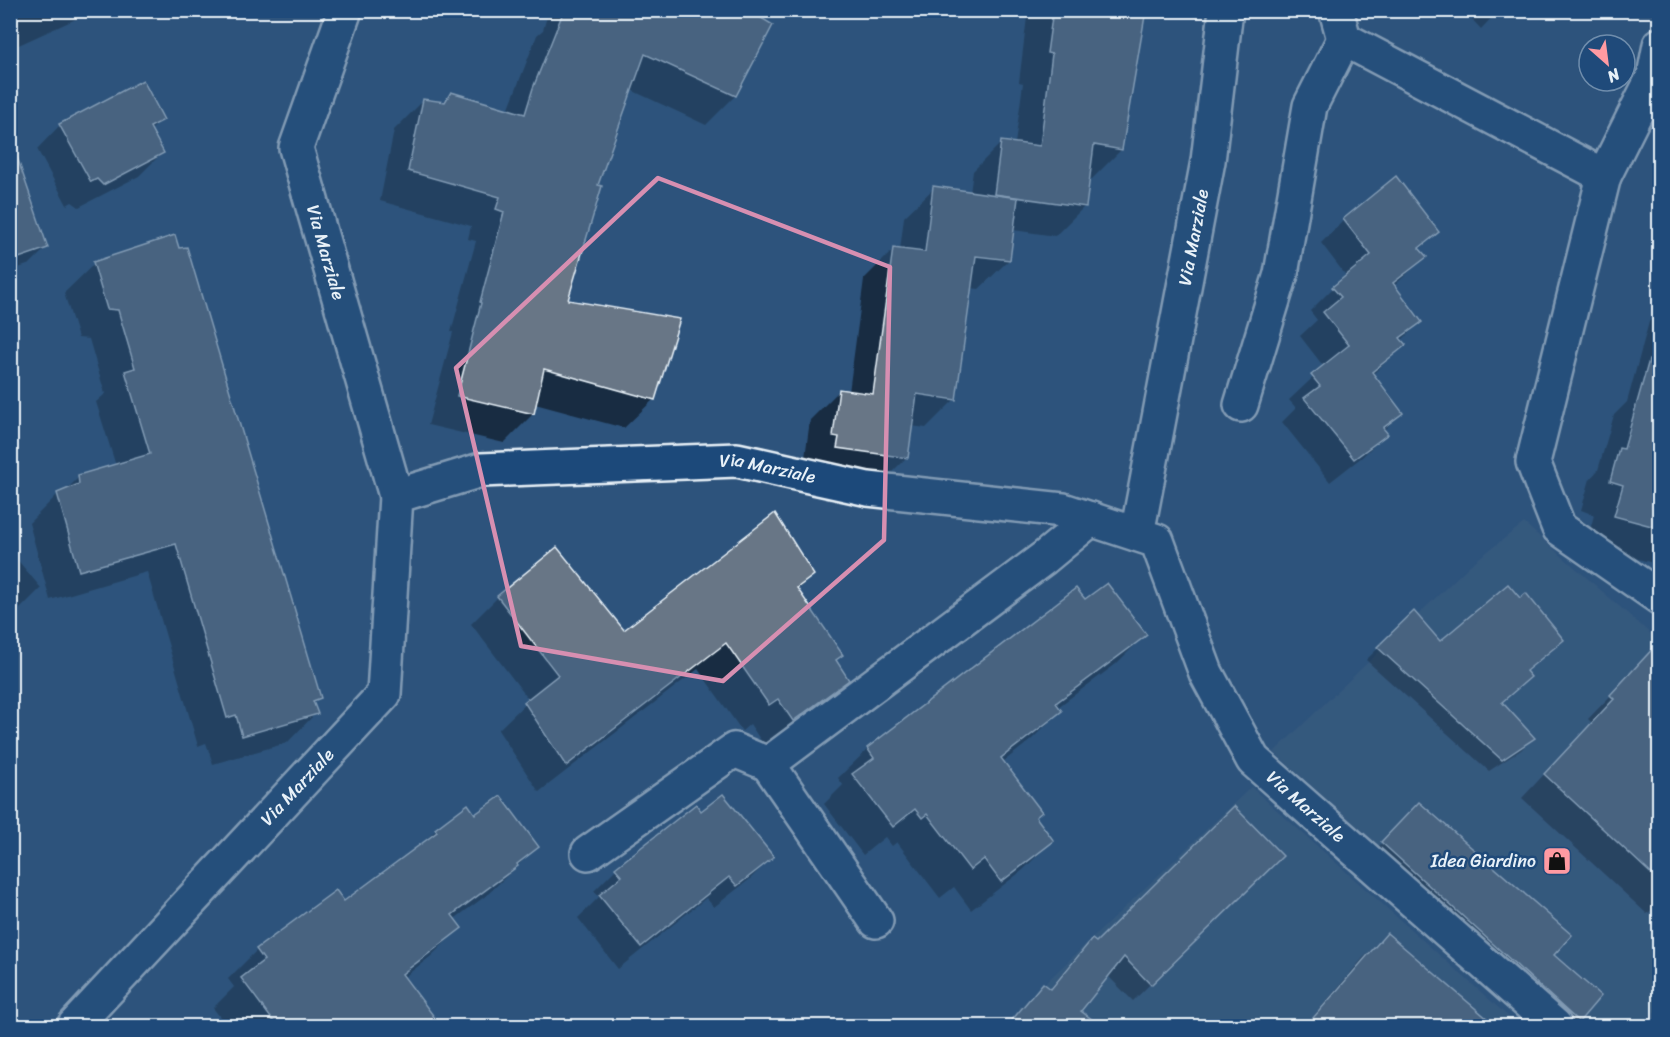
<svg xmlns="http://www.w3.org/2000/svg" width="1670" height="1037" font-family="Sriracha,sans-serif">
	<style>
		.built { fill: #3e5e7f }
		.shadow { fill: #0007 }
		.building { fill: #677686; stroke: #e8f1f8; stroke-width: 1.5 }
		.lines { fill: none; stroke-linecap: round; stroke-linejoin: round }
		.minor-casing { stroke: #e8f1f8; stroke-width: 38 }
		.minor { stroke: #1f4a7a; stroke-width: 33 }
		.marked { fill: none; stroke: #d78fb1; stroke-width: 4.5; stroke-linejoin: round }
		.labels { text-anchor: middle; dominant-baseline: central; stroke-width: 5; stroke-linejoin: round; paint-order: stroke }
		.street-label { font-size: 18px; fill: #e8f1f8; stroke: #1f4a7a }
		.poi-label { font-size: 18px; fill: #e8f1f8; stroke: #1f4a7a; text-anchor: end }
	</style>
	<rect width="100%" height="100%" fill="#2d537c"/>
	<filter id="ink" filterUnits="userSpaceOnUse"><feTurbulence type="fractalNoise" baseFrequency=".0167" numOctaves="2"/><feDisplacementMap in="SourceGraphic" scale="12" xChannelSelector="R" yChannelSelector="G"/><feConvolveMatrix kernelMatrix="1 2 1 2 8 2 1 2 1" color-interpolation-filters="sRGB"/></filter>
	<g filter="url(#ink)">
		<g class="built">
			<polygon points="1524,523 1659,641 1659,1007 1642,1026 1578,1026 1274,752 1470,565"/>
			<polygon points="1251,787 1519,1026 1042,1026 1019,1008"/>
		</g>
		<g class="shadow">
			<polygon points="10,10 86,10 78,18 10,49"/>
			<polygon points="549,10 745,10 735,96 706,125 631,90 596,186 566,301 654,399 624,428 535,404 533,414 504,443 428,425 453,332 451,332 476,241 468,239 471,226 380,201 394,130 424,100 442,103 451,94 508,110 537,35 543,30"/>
			<polygon points="1033,10 1145,10 1121,150 1092,179 1088,178 1085,206 1055,236 1013,230 1009,260 979,289 970,288 955,399 926,428 911,426 907,457 877,487 804,465 810,420 840,390 849,392 864,279 894,249 900,250 904,217 934,188 970,193 973,171 1002,142 1015,144 1023,83 1019,82 1027,17"/>
			<polygon points="1463,10 1499,10 1481,29"/>
			<polygon points="162,119 151,130 162,153 139,176 79,207 72,202 67,205 37,149 60,125"/>
			<polygon points="10,142 47,247 30,264 10,271"/>
			<polygon points="1344,220 1437,232 1419,250 1425,257 1394,286 1420,322 1401,341 1404,345 1372,375 1401,413 1383,431 1386,434 1362,457 1330,482 1282,422 1296,408 1289,400 1324,367 1300,336 1317,320 1310,311 1333,288 1347,277 1321,243"/>
			<polygon points="174,237 319,697 313,704 316,713 287,743 213,764 206,743 198,746 147,572 50,600 29,523 58,494 64,492 79,477 116,466 96,402 105,394 89,339 78,338 64,293 94,264"/>
			<polygon points="1660,294 1660,557 1653,563 1586,545 1594,515 1581,510 1590,479 1598,470 1614,415 1627,402 1649,322 1652,318"/>
			<polygon points="10,551 41,588 10,619"/>
			<polygon points="813,575 797,590 841,655 835,661 848,680 820,707 765,747 750,724 742,731 698,669 539,792 498,730 529,700 471,624 498,597 624,632"/>
			<polygon points="1076,590 1085,601 1145,635 1116,664 1058,707 1060,711 1031,740 1003,762 1035,818 1052,841 1023,870 971,910 954,887 940,898 897,842 892,846 885,837 863,855 824,804 843,785 838,778 868,749"/>
			<polygon points="1520,600 1562,640 1525,673 1500,703 1533,738 1521,750 1489,771 1366,660 1414,613 1440,643"/>
			<polygon points="1651,654 1660,662 1660,902 1647,914 1522,798 1592,723 1588,719"/>
			<polygon points="701,813 772,857 750,879 714,907 706,898 618,969 578,918 599,897 594,891 616,869"/>
			<polygon points="475,816 537,847 487,895 453,920 460,928 430,957 403,978 434,1019 426,1026 227,1026 213,1008 234,987 228,979 257,950 336,893 343,903 418,848 436,830"/>
			<polygon points="1397,827 1552,955 1578,1021 1572,1026 1538,1026 1360,866"/>
			<polygon points="1280,856 1133,1001 1108,976 1078,1013 1095,1026 1006,1026 1026,1003 1043,985 1049,990 1075,958 1092,941 1096,944"/>
			<polygon points="1387,935 1493,1026 1305,1026 1363,958"/>
		</g>
		<g class="building">
			<polygon points="564,10 748,10 773,25 736,96 645,54 598,185 602,186 568,300 680,319 655,400 544,369 534,414 457,396 481,303 480,302 504,212 496,209 500,197 408,171 423,99 445,102 451,92 525,114 533,88"/>
			<polygon points="1053,10 1146,10 1122,150 1094,145 1086,207 994,194 1001,141 1040,146 1052,54 1047,53"/>
			<polygon points="143,80 164,120 150,127 164,153 103,185 97,179 91,182 59,124"/>
			<polygon points="16,154 48,248 10,261 10,155"/>
			<polygon points="1396,176 1439,232 1419,248 1427,257 1393,283 1422,322 1400,338 1406,345 1372,372 1403,413 1383,428 1388,434 1354,459 1304,398 1320,386 1311,375 1349,345 1323,312 1341,297 1332,287 1371,255 1343,219"/>
			<polygon points="933,186 1018,198 1010,260 976,256 956,400 917,394 908,458 837,448 839,437 833,436 839,389 873,394 893,248 925,252"/>
			<polygon points="175,235 179,248 187,247 321,698 313,701 318,714 242,736 236,715 227,718 176,544 79,571 57,493 79,484 78,475 150,454 125,371 135,368 118,310 107,309 93,262"/>
			<polygon points="1649,360 1659,361 1659,528 1614,516 1623,485 1610,481 1619,448 1624,449"/>
			<polygon points="775,513 814,575 797,588 843,655 836,660 849,680 793,721 778,699 769,705 726,643 566,766 524,702 558,675 497,596 557,547 624,630"/>
			<polygon points="1107,583 1147,635 1056,703 1062,711 1001,758 1042,812 1036,817 1054,841 1001,882 984,859 970,870 927,814 922,818 915,809 893,827 852,774 874,758 867,748 1076,588 1085,599"/>
			<polygon points="1508,584 1520,598 1526,593 1564,640 1526,671 1531,677 1502,702 1535,738 1502,760 1377,647 1414,611 1440,641"/>
			<polygon points="1659,642 1659,881 1544,774 1614,699 1610,695"/>
			<polygon points="723,794 774,857 737,886 729,877 641,947 599,895 622,876 615,868 696,804 701,811"/>
			<polygon points="501,796 539,847 517,864 518,866 452,915 462,928 402,974 441,1026 277,1026 241,978 264,960 256,949 336,890 344,901 437,832 435,829 468,804 475,814"/>
			<polygon points="1419,802 1572,935 1554,955 1601,996 1579,1022 1381,842"/>
			<polygon points="1234,806 1283,856 1151,985 1124,957 1081,1011 1101,1026 1007,1026 1043,983 1051,989 1092,939 1096,942"/>
			<polygon points="1387,933 1496,1026 1306,1026"/>
		</g>
		<g class="lines">
			<g class="minor-casing">
				<g id="minor">
					<path id="s1" d="M345 10 296 148 396 496"/>
					<polyline points="1336,10 1344,39 1604,176"/>
					<polyline points="1660,45 1654,76 1604,176 1533,462 1559,528 1660,598"/>
					<polyline points="1241,405 1281,274 1310,106 1344,39"/>
					<path id="s2" d="M1137 534 1208 161 1226 10"/>
					<polyline points="588,853 734,750 768,764"/>
					<polyline points="876,921 768,764 1044,558 1091,519"/>
					<path id="s3" d="M74 1026 384 694 396 496 481 470 737 460 868 489 1063 510 1157 541 1206 673 1253 760 1555 1026"/>
				</g>
			</g>
			<use href="#minor" class="minor"/>
		</g>
	</g>
	<path d="M0 0H1670V1037H0ZM658 178 890 267 884 540 723 681 521 646 456 368Z" fill="#2d537c" fill-opacity=".55" fill-rule="evenodd"/>
	<path class="marked" d="M658 178 890 267 884 540 723 681 521 646 456 368Z"/>
	<defs>
		<g id="shop-square" transform="scale(1.5)"><rect x="-9" y="-9" width="18" height="18" rx="4" fill="#ff9aa2" stroke="#1f4a7a"/><path d="M-5-2.5h2.3a2.7 3.5 0 0 1 5.4 0H5L5.5 6h-11ZM-1.5-2.5h3a1.5 2.3 0 0 0-3 0Z" fill="#111"/></g>
	</defs>
	<g fill-rule="evenodd">
		<use href="#shop-square" x="1557" y="861"/>
	</g>
	<g class="labels">
		<g class="street-label">
			<text stroke="none"><textPath href="#s2" startOffset="302">Via Marziale</textPath></text>
			<text stroke="none"><textPath href="#s1" startOffset="255">Via Marziale</textPath></text>
			<text stroke="none"><textPath href="#s3" startOffset="1029">Via Marziale</textPath></text>
			<text stroke="none"><textPath href="#s3" startOffset="327">Via Marziale</textPath></text>
			<text stroke="none"><textPath href="#s3" startOffset="1737">Via Marziale</textPath></text>
		</g>
		<g class="poi-label">
			<text x="1536" y="861">Idea Giardino</text>
		</g>
	</g>
	<rect width="1670" height="1037" fill="none" stroke="#1f4a7a" stroke-width="36"/>
	<rect x="18" y="18" width="1634" height="1001" fill="none" stroke="#e8f1f8" stroke-width="2" filter="url(#ink)"/>
	<g transform="translate(1607 63) rotate(152)"><circle r="28" fill="#1f4a7a" stroke="#6f8dac" stroke-width="1.5"/>
	<path d="M0-4.5L10 22L0 15L-10 22Z" fill="#ff9aa2"/>
	<text y="-9" font-size="16" font-weight="bold" text-anchor="middle" fill="#e8f1f8">N</text>
	</g>
</svg>
